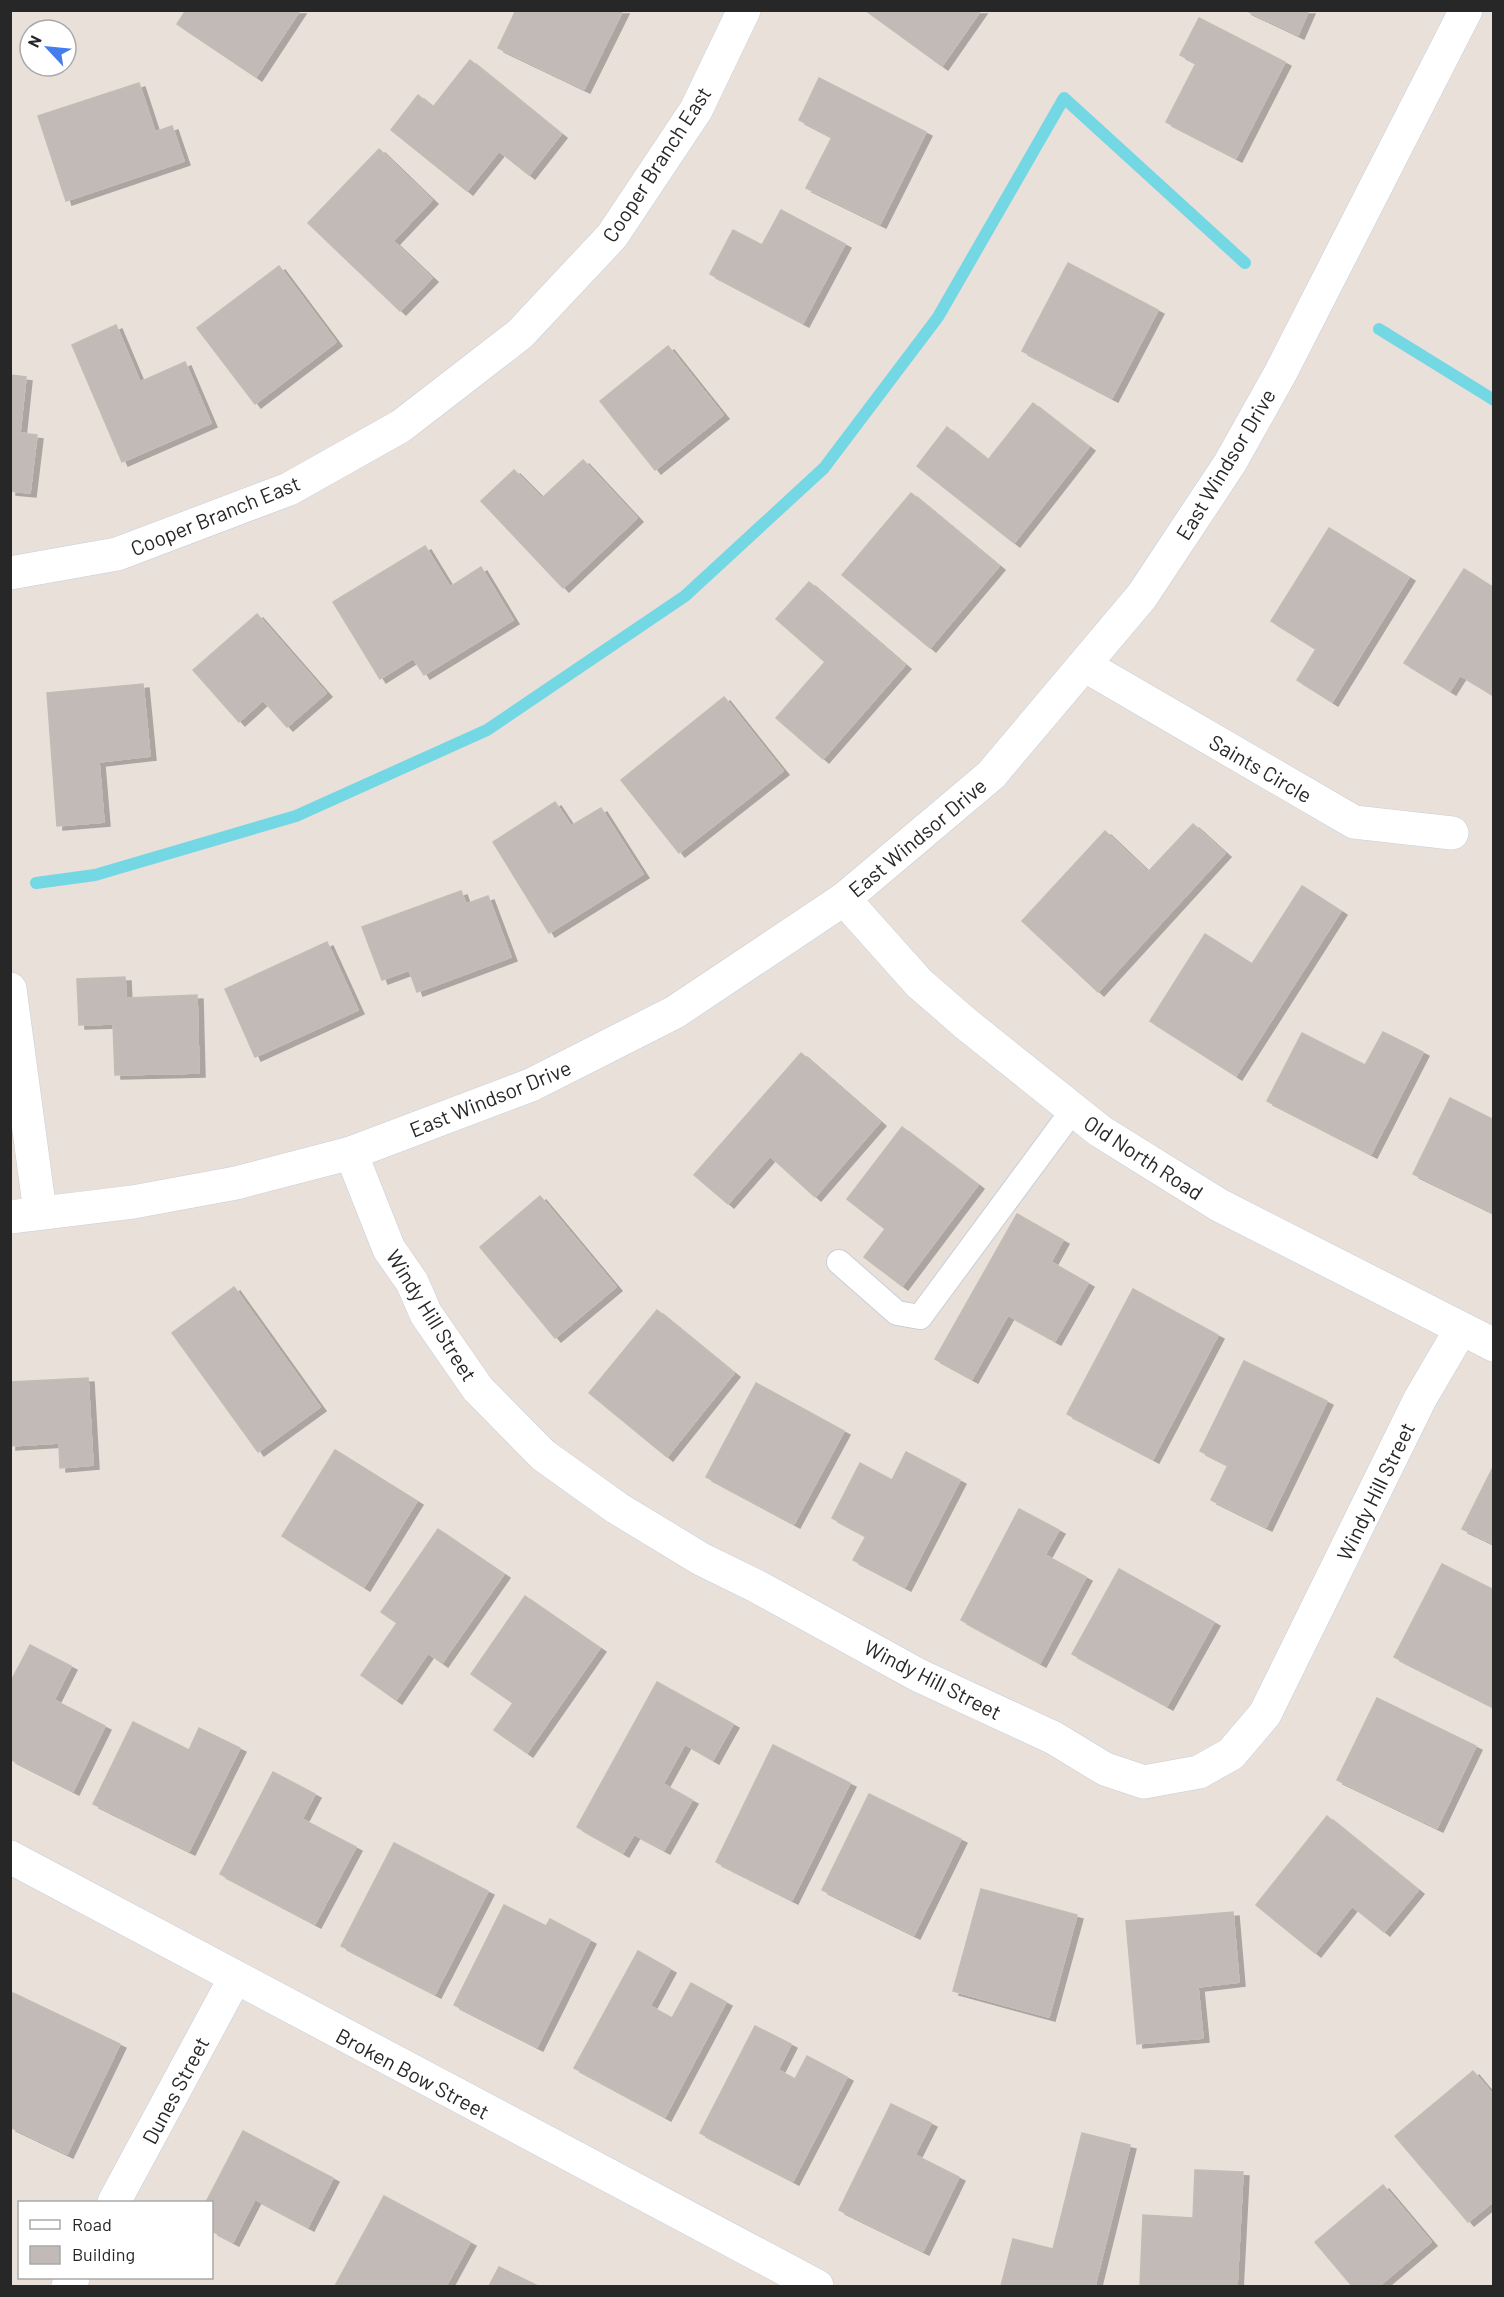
<svg xmlns="http://www.w3.org/2000/svg" width="1504" height="2297" font-family="Barlow,sans-serif">
	<style>
		.lines { fill: none; stroke-linecap: round; stroke-linejoin: round }
		.stream { stroke: #73d7e4; stroke-width: 12 }
		.building { fill: #c1bab7; stroke: #c4bcb4; stroke-width: 1.5; filter: url(#shadow) }
		.service-casing { stroke: #c8ced9; stroke-width: 26 }
		.minor-casing { stroke: #c8ced9; stroke-width: 34 }
		.tertiary-casing { stroke: #c8ced9; stroke-width: 34 }
		.service { stroke: #fff; stroke-width: 24 }
		.minor { stroke: #fff; stroke-width: 33 }
		.tertiary { stroke: #fff; stroke-width: 33 }
		.labels { text-anchor: middle; dominant-baseline: central; stroke-width: 4.5; stroke-linejoin: round; paint-order: stroke }
		.street-label { font-size: 21px; fill: #272727; stroke: #fff }
	</style>
	<defs>
		<filter id="shadow"><feDropShadow dx="6" dy="4" stdDeviation="0" flood-color="#0004"/></filter>
	</defs>
	<rect width="100%" height="100%" fill="#e9e0da"/>
	<g class="lines">
		<g class="stream">
			<polyline points="1379,329 1494,400"/>
			<polyline points="36,883 95,875 296,816 487,730 685,596 824,468 938,317 1064,98 1245,263"/>
		</g>
	</g>
	<g class="building">
		<polygon points="186,10 300,10 256,77 177,24"/>
		<polygon points="516,10 623,10 584,89 498,48"/>
		<polygon points="865,10 981,10 942,66"/>
		<polygon points="1245,10 1309,10 1298,35"/>
		<polygon points="1199,18 1285,62 1236,158 1166,122 1196,63 1180,55"/>
		<polygon points="470,60 561,134 529,175 499,151 467,191 391,130 418,95 433,107"/>
		<polygon points="819,78 926,132 880,224 806,188 832,137 799,120"/>
		<polygon points="139,83 155,132 172,126 184,161 66,201 38,116"/>
		<polygon points="379,149 432,200 393,241 432,278 400,311 308,223"/>
		<polygon points="781,210 845,244 803,323 710,274 733,230 762,245"/>
		<polygon points="1068,263 1158,310 1112,398 1022,351"/>
		<polygon points="279,266 336,342 255,404 197,328"/>
		<polygon points="116,325 140,382 185,362 211,423 122,462 72,345"/>
		<polygon points="668,346 723,415 655,470 600,401"/>
		<polygon points="10,375 26,377 20,433 37,435 30,493 10,491"/>
		<polygon points="1033,403 1089,447 1014,543 917,466 947,427 988,460"/>
		<polygon points="583,460 637,518 563,588 481,501 514,470 542,498"/>
		<polygon points="911,493 999,566 930,648 842,575"/>
		<polygon points="1329,528 1409,577 1332,702 1297,680 1316,649 1271,621"/>
		<polygon points="425,546 450,587 481,567 513,620 424,675 413,658 380,679 333,602"/>
		<polygon points="1464,569 1494,588 1494,696 1460,675 1450,691 1404,663"/>
		<polygon points="809,582 905,665 823,759 776,718 825,662 776,619"/>
		<polygon points="257,614 326,693 287,727 263,700 239,722 193,670"/>
		<polygon points="143,684 150,756 99,762 104,822 57,826 47,693"/>
		<polygon points="724,697 783,771 679,853 621,780"/>
		<polygon points="555,802 571,826 601,808 643,874 549,933 493,842"/>
		<polygon points="1193,824 1225,853 1098,992 1022,921 1105,831 1148,872"/>
		<polygon points="1302,886 1341,911 1236,1076 1150,1021 1205,934 1252,964"/>
		<polygon points="461,891 466,904 488,896 511,957 417,992 409,970 382,980 362,927"/>
		<polygon points="327,942 358,1010 255,1057 225,989"/>
		<polygon points="125,977 126,998 197,995 199,1073 115,1075 113,1024 79,1025 77,979"/>
		<polygon points="1383,1032 1423,1052 1371,1154 1267,1101 1302,1033 1365,1065"/>
		<polygon points="801,1053 880,1122 815,1197 770,1156 728,1204 694,1175"/>
		<polygon points="1450,1098 1494,1120 1494,1213 1413,1174"/>
		<polygon points="902,1127 978,1185 902,1286 864,1257 885,1229 847,1199"/>
		<polygon points="540,1196 616,1287 555,1338 480,1247"/>
		<polygon points="1017,1214 1063,1240 1051,1262 1088,1283 1055,1341 1008,1315 972,1379 935,1359"/>
		<polygon points="234,1287 320,1407 258,1452 172,1333"/>
		<polygon points="1133,1289 1218,1335 1153,1459 1067,1414"/>
		<polygon points="657,1310 734,1373 667,1457 589,1393"/>
		<polygon points="1244,1361 1327,1401 1266,1527 1211,1500 1228,1465 1200,1451"/>
		<polygon points="88,1378 93,1465 60,1468 59,1443 10,1446 10,1382"/>
		<polygon points="756,1383 844,1431 794,1524 706,1477"/>
		<polygon points="335,1450 417,1501 364,1587 282,1536"/>
		<polygon points="906,1452 960,1480 905,1587 853,1560 866,1536 832,1518 860,1463 892,1480"/>
		<polygon points="1494,1465 1494,1544 1462,1529"/>
		<polygon points="1019,1509 1059,1530 1045,1555 1086,1577 1040,1663 961,1620"/>
		<polygon points="438,1529 504,1574 442,1663 428,1653 396,1700 361,1675 397,1623 381,1612"/>
		<polygon points="1442,1564 1494,1590 1494,1707 1394,1657"/>
		<polygon points="1119,1569 1214,1622 1167,1706 1072,1654"/>
		<polygon points="525,1596 600,1648 527,1753 494,1730 513,1703 471,1674"/>
		<polygon points="30,1645 71,1666 54,1700 105,1726 73,1791 10,1759 10,1683"/>
		<polygon points="657,1682 733,1724 713,1760 685,1744 663,1784 692,1800 664,1850 634,1834 623,1853 577,1827"/>
		<polygon points="1377,1698 1476,1746 1437,1828 1337,1780"/>
		<polygon points="133,1722 189,1750 199,1728 240,1748 189,1851 93,1804"/>
		<polygon points="773,1745 850,1783 792,1900 716,1862"/>
		<polygon points="273,1772 315,1794 302,1819 356,1847 315,1924 220,1874"/>
		<polygon points="869,1794 961,1839 914,1935 822,1890"/>
		<polygon points="1327,1816 1418,1890 1384,1932 1352,1906 1315,1953 1256,1905"/>
		<polygon points="394,1843 488,1891 435,1994 341,1946"/>
		<polygon points="981,1889 1077,1915 1049,2017 953,1991"/>
		<polygon points="504,1905 546,1926 550,1919 590,1940 537,2047 454,2005"/>
		<polygon points="1233,1912 1239,1982 1198,1987 1203,2038 1137,2044 1126,1921"/>
		<polygon points="638,1951 670,1969 650,2006 672,2018 691,1983 726,2002 665,2117 574,2068"/>
		<polygon points="13,1993 120,2044 67,2154 10,2127 10,1998"/>
		<polygon points="755,2026 791,2044 778,2070 795,2079 807,2056 847,2077 793,2181 700,2133"/>
		<polygon points="1473,2071 1494,2096 1494,2201 1468,2222 1395,2136"/>
		<polygon points="891,2104 931,2123 915,2155 959,2177 923,2251 839,2210"/>
		<polygon points="243,2131 333,2178 308,2227 255,2199 233,2242 212,2231 212,2202 206,2202"/>
		<polygon points="1082,2133 1130,2145 1095,2286 1001,2286 1013,2239 1053,2249"/>
		<polygon points="1195,2170 1243,2172 1237,2286 1140,2286 1143,2215 1193,2218"/>
		<polygon points="1383,2185 1431,2242 1379,2286 1352,2286 1315,2242"/>
		<polygon points="384,2196 470,2242 446,2286 335,2286"/>
		<polygon points="499,2267 538,2286 489,2286"/>
	</g>
	<g class="lines">
		<g class="service-casing">
			<polyline id="service" points="839,1262 897,1313 920,1317 1073,1110"/>
		</g>
		<g class="minor-casing">
			<g id="minor">
				<polyline points="10,573 117,554 289,489 401,426 520,334 612,236 696,110 744,10"/>
				<polyline points="1084,665 1354,822 1452,833"/>
				<polyline points="844,899 991,775 1142,596 1230,463 1281,372 1466,10"/>
				<polyline points="10,989 40,1212"/>
				<polyline points="351,1153 389,1249 412,1282 426,1314 478,1389 543,1455 617,1508 701,1559 758,1587 918,1675 1054,1738 1105,1769 1144,1782 1199,1772 1231,1754 1265,1714 1420,1399 1461,1329"/>
				<polyline points="10,1857 817,2286"/>
				<polyline points="114,2202 235,1978"/>
				<polyline points="68,2286 73,2278"/>
			</g>
		</g>
		<g class="tertiary-casing">
			<polyline id="tertiary" points="10,1217 133,1202 236,1183 351,1153 531,1085 675,1012 844,899 919,983 965,1023 1100,1131 1219,1205 1494,1345"/>
		</g>
		<use href="#service" class="service"/>
		<use href="#minor" class="minor"/>
		<use href="#tertiary" class="tertiary"/>
	</g>
	<g class="labels">
		<g class="street-label">
			<text transform="translate(656 164) rotate(-57)">Cooper Branch East</text>
			<text transform="translate(1225 464) rotate(-59)">East Windsor Drive</text>
			<text transform="translate(215 515) rotate(-22)">Cooper Branch East</text>
			<text transform="translate(1261 768) rotate(30)">Saints Circle</text>
			<text transform="translate(917 837) rotate(-40)">East Windsor Drive</text>
			<text transform="translate(490 1098) rotate(-22)">East Windsor Drive</text>
			<text transform="translate(1144 1157) rotate(33)">Old North Road</text>
			<text transform="translate(432 1315) rotate(58)">Windy Hill Street</text>
			<text transform="translate(1375 1491) rotate(-64)">Windy Hill Street</text>
			<text transform="translate(933 1679) rotate(27)">Windy Hill Street</text>
			<text transform="translate(413 2073) rotate(28)">Broken Bow Street</text>
			<text transform="translate(175 2090) rotate(-62)">Dunes Street</text>
		</g>
	</g>
	<rect width="1504" height="2297" fill="none" stroke="#272727" stroke-width="24"/>
	<rect x="18" y="2201" width="195" height="78" fill="#ffffff" stroke="#a9a9a9" stroke-width="1.5"/>
	<rect x="30" y="2220" width="30" height="9" fill="#ffffff" stroke="#a9a9a9" stroke-width="1.5"/>
	<text x="72" y="2231" font-size="18" fill="#272727">Road</text>
	<rect x="30" y="2246" width="30" height="18" fill="#c1bab7" stroke="#a9a9a9" stroke-width="1.5"/>
	<text x="72" y="2261" font-size="18" fill="#272727">Building</text>
	<g transform="translate(48 48) rotate(296)"><circle r="28" fill="#ffffff" stroke="#a9a9a9" stroke-width="1.5"/>
	<path d="M0-4.5L10 22L0 15L-10 22Z" fill="#447dec"/>
	<text y="-9" font-size="16" font-weight="bold" text-anchor="middle" fill="#272727">N</text>
	</g>
</svg>
